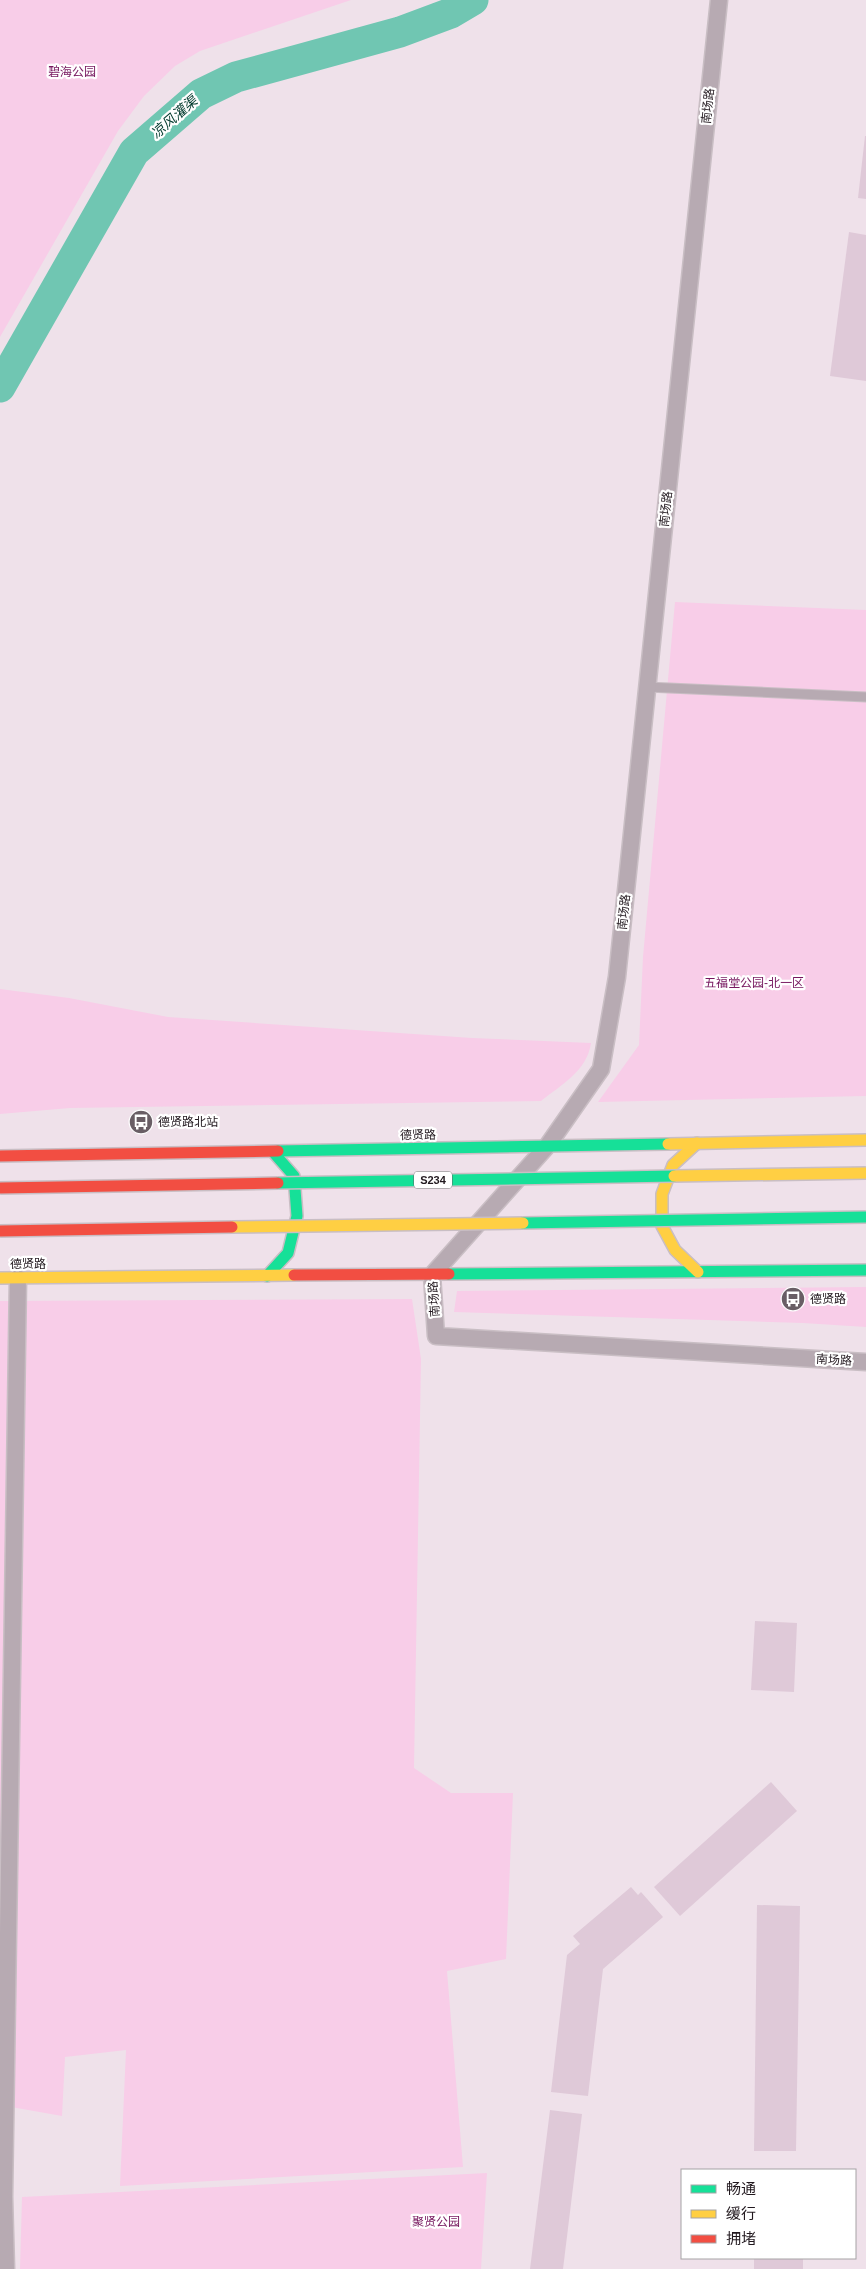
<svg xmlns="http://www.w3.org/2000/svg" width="866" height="2269" font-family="Arial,'Noto Sans SC',sans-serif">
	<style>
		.green { fill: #f8cde8 }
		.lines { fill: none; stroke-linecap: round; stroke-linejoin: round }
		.river { stroke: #70c6b2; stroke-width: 31 }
		.building { fill: #dfc9d8 }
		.lane-casing { stroke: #c9bec4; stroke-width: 11 }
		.street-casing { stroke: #c9bec4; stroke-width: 19 }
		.fast-casing { stroke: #c9bec4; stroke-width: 14 }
		.slow-casing { stroke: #c9bec4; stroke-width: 14 }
		.jam-casing { stroke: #c9bec4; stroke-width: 14 }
		.lane { stroke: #b7aab2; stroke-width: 9 }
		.street { stroke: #b7aab2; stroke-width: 16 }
		.fast { stroke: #16e098; stroke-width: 11 }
		.slow { stroke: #ffcf43; stroke-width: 11 }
		.jam { stroke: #f24e42; stroke-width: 11 }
		.fast-bridge-casing { stroke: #c9bec4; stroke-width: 14; stroke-linecap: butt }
		.slow-bridge-casing { stroke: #c9bec4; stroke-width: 14; stroke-linecap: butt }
		.jam-bridge-casing { stroke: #c9bec4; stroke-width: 14; stroke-linecap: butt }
		.fast-bridge { stroke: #16e098; stroke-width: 11 }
		.slow-bridge { stroke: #ffcf43; stroke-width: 11 }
		.jam-bridge { stroke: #f24e42; stroke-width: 11 }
		.labels { text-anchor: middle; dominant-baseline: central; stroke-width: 4.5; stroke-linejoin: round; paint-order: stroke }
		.shield { fill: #fff; stroke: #645d62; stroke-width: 1 }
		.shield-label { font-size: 11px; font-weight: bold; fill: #21181e }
		.park-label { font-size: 12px; fill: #76165e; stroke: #fff }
		.street-label { font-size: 12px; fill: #21181e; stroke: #fff }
		.poi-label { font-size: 12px; fill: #21181e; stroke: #fff; text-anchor: start }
		.water-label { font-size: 14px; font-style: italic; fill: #003a2d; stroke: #fff }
	</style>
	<rect width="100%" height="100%" fill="#efe1ea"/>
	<g class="green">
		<polygon points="0,0 351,0 200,51 175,66 144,96 118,131 0,337"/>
		<polygon points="675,602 866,610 866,1096 598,1102 639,1045 643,957"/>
		<path d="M0 989 69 998 168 1017 472 1038 591 1043C587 1071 561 1085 541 1101L70 1108 0 1114Z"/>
		<polygon points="866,1287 866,1327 803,1323 454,1312 457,1291"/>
		<polygon points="412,1299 421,1359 414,1768 451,1793 513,1793 506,1959 447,1971 463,2167 120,2186 126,2050 65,2057 62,2116 0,2105 0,1301"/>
		<polygon points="487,2173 481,2269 20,2269 22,2197"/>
	</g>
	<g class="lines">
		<polyline class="river" points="0,387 134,152 201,94 236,77 400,32 451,13 473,0"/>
	</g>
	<g class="building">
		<polygon points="865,136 866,136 866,199 858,198"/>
		<polygon points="849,232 866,235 866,381 830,376"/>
		<polygon points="755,1621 797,1623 794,1692 751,1690"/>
		<polygon points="771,1782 797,1811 680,1916 654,1887"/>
		<polygon points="631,1887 638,1895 641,1892 663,1917 603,1969 588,2096 551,2092 567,1955 580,1944 573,1936"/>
		<polygon points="757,1905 800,1906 796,2151 754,2151"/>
		<polygon points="550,2110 582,2114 563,2269 530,2269"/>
		<rect x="754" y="2258" width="49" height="11"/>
	</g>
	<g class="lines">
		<g class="lane-casing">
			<polyline id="lane" points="647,687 866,697"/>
		</g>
		<g class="street-casing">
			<g id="street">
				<polyline points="719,0 617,977 601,1069 548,1145 432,1275 436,1336 866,1362"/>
				<polyline points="6,2269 4,2197 18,1278"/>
			</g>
		</g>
		<g class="fast-casing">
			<g id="fast">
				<polyline points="278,1151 668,1144"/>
				<polyline points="449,1274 866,1270"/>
				<polyline points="267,1276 288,1253 297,1216 294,1176 273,1152"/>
			</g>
		</g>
		<g class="slow-casing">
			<g id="slow">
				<polyline points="697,1143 673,1165 662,1194 662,1226 675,1250 698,1272"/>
				<polyline points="668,1144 866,1140"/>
				<polyline points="0,1278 294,1275"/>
			</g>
		</g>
		<g class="jam-casing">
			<g id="jam">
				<polyline points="0,1156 278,1151"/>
				<polyline points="294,1275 449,1274"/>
			</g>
		</g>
		<use href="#lane" class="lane"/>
		<use href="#street" class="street"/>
		<use href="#fast" class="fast"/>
		<use href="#slow" class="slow"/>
		<use href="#jam" class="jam"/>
		<g class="fast-bridge-casing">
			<g id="fast-bridge">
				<polyline points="278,1183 674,1176"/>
				<polyline points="523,1223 866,1217"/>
			</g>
		</g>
		<g class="slow-bridge-casing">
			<g id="slow-bridge">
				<polyline points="674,1176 866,1173"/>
				<polyline points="232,1227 523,1223"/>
			</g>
		</g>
		<g class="jam-bridge-casing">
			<g id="jam-bridge">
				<polyline points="0,1188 278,1183"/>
				<polyline points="0,1231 232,1227"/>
			</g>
		</g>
		<use href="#fast-bridge" class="fast-bridge"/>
		<use href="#slow-bridge" class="slow-bridge"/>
		<use href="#jam-bridge" class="jam-bridge"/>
	</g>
	<defs>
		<g id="bus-disc" transform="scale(1.25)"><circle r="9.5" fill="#695e65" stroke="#fff"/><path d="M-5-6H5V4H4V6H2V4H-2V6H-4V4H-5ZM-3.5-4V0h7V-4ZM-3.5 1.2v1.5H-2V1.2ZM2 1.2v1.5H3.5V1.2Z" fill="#fff"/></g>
	</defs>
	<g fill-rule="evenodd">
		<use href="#bus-disc" x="141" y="1122"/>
		<use href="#bus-disc" x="793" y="1299"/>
	</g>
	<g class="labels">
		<rect class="shield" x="414" y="1171.5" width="38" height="17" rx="4"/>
		<g class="shield-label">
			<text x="433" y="1180">S234</text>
		</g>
		<g class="park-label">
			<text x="72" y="72">碧海公园</text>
			<text x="754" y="983">五福堂公园-北一区</text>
			<text x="436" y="2222">聚贤公园</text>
		</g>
		<g class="street-label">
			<text transform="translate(708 106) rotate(-84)">南场路</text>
			<text transform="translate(666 509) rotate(-84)">南场路</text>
			<text transform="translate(624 912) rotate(-84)">南场路</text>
			<text transform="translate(418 1135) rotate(-1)">德贤路</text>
			<text x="28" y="1264">德贤路</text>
			<text transform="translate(434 1299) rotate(-94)">南场路</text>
			<text transform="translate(834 1360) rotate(3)">南场路</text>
		</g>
		<g class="poi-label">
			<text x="158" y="1122">德贤路北站</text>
			<text x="810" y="1299">德贤路</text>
		</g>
		<g class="water-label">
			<text transform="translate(174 117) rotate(-41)">凉风灌渠</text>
		</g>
	</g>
	<rect x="681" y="2169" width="175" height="90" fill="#ffffff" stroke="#a6a3a5"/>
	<rect x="691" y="2185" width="25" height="8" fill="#16e098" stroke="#a6a3a5"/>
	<text x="726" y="2194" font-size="15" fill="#21181e">畅通</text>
	<rect x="691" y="2210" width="25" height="8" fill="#ffcf43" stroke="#a6a3a5"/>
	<text x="726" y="2219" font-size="15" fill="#21181e">缓行</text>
	<rect x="691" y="2235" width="25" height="8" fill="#f24e42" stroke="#a6a3a5"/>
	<text x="726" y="2244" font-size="15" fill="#21181e">拥堵</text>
</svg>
